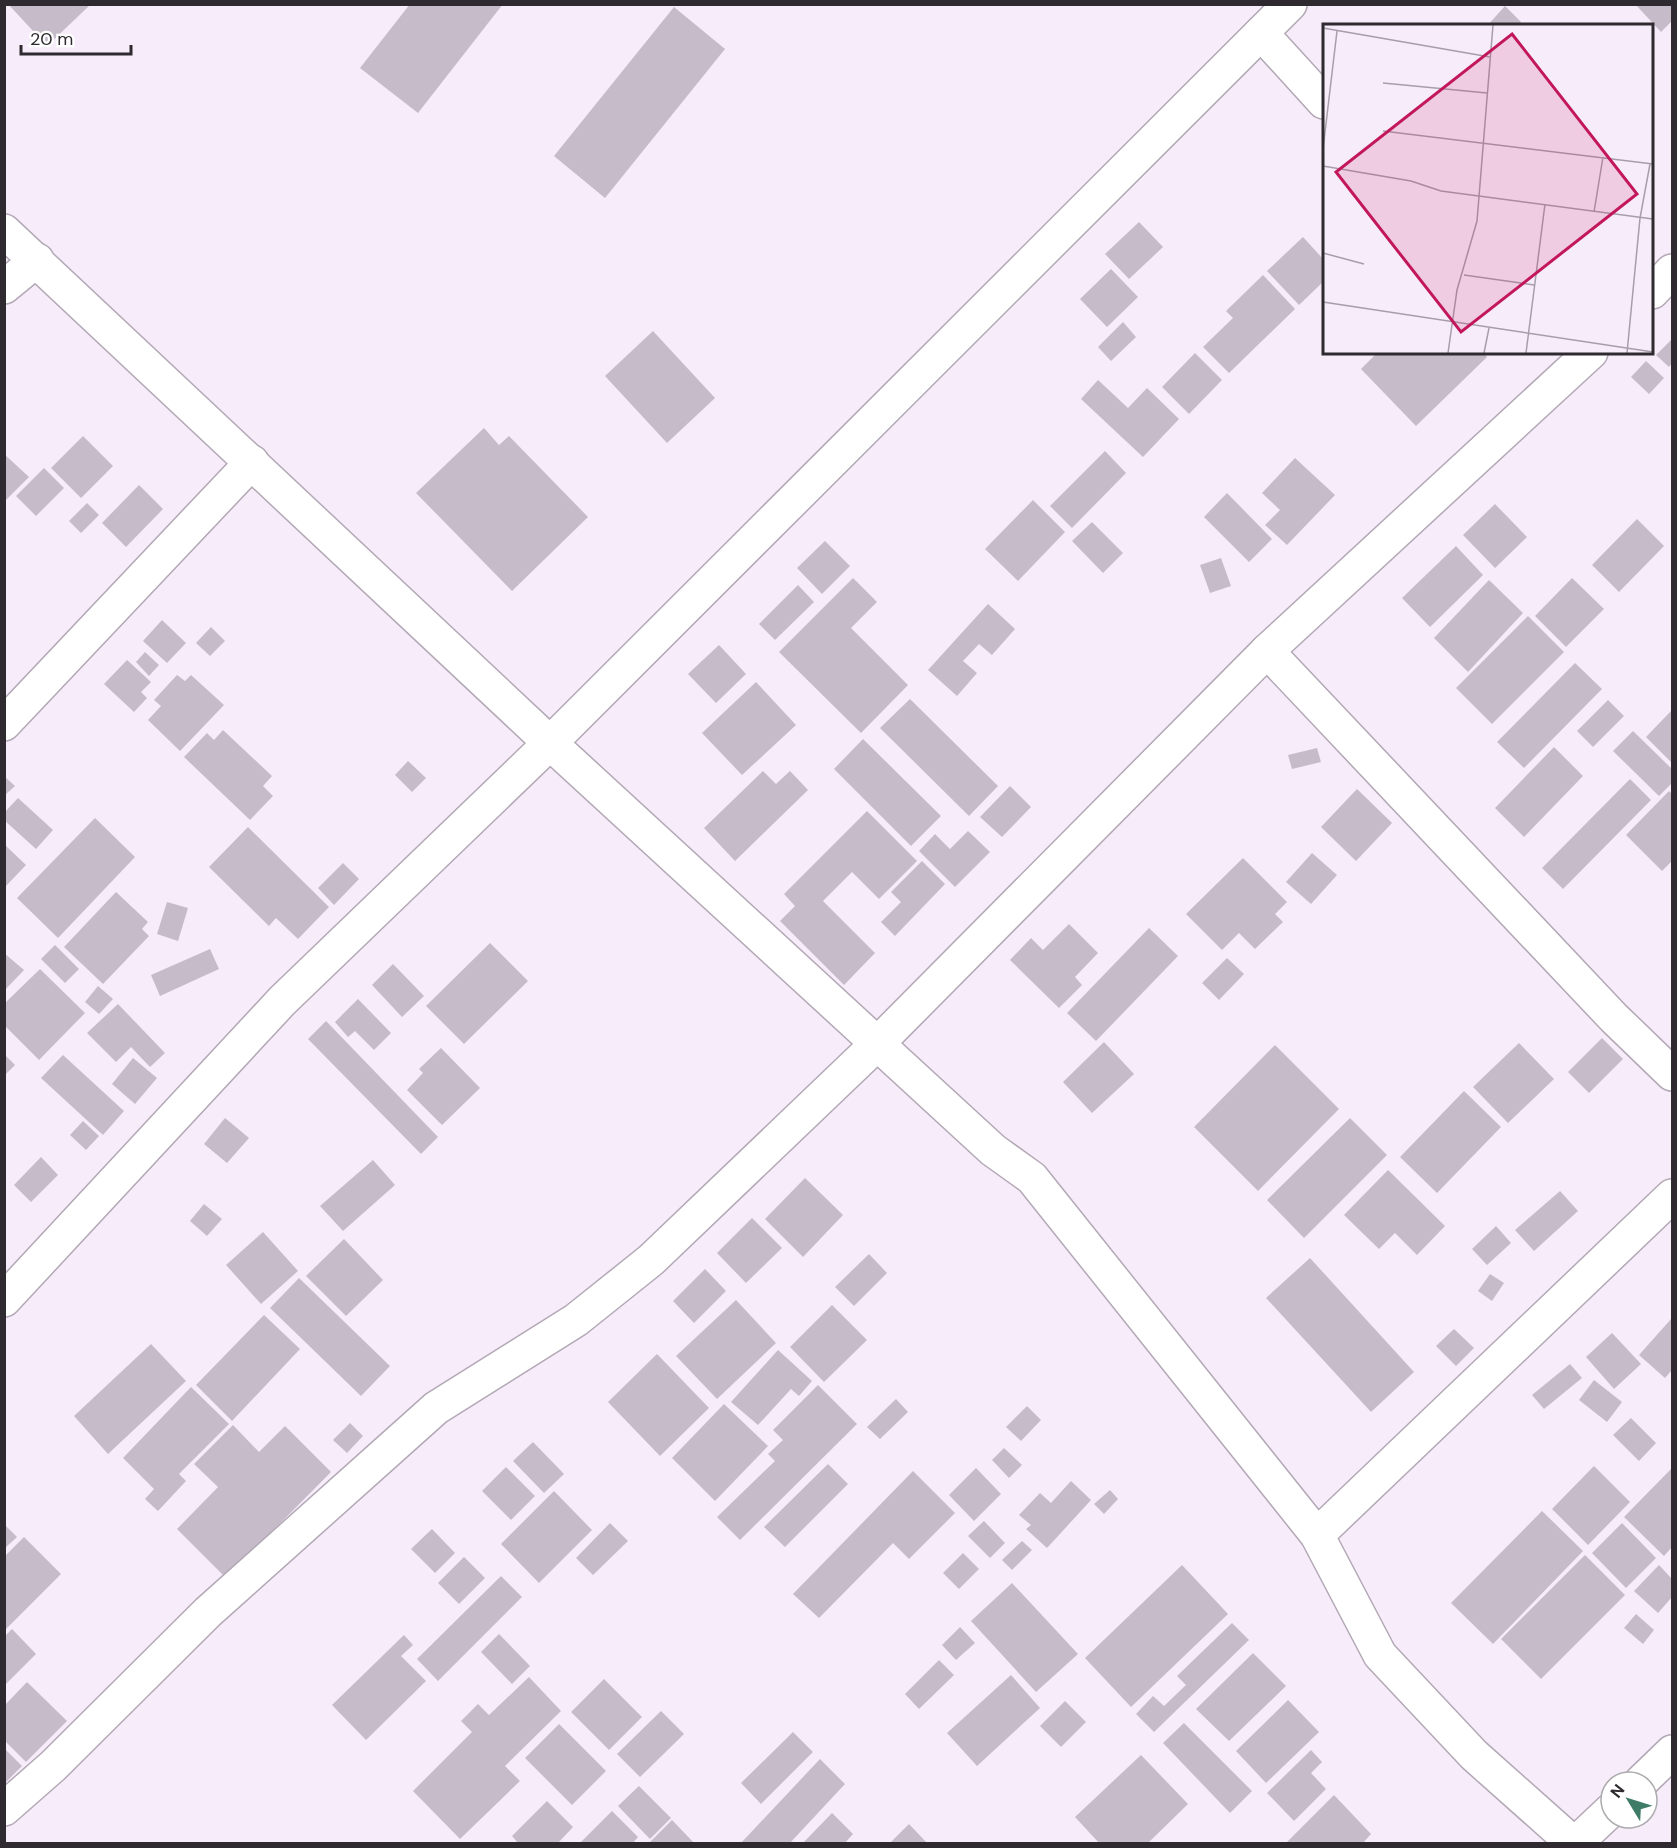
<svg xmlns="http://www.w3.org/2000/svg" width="1677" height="1848" font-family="'DM Sans',sans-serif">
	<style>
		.building { fill: #c6bcc9 }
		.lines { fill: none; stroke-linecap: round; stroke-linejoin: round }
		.street-casing { stroke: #b3a8b5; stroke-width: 36 }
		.street { stroke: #fff; stroke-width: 33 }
		.inset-road { fill: none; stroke: #a79ea9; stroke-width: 1.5 }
		.view { fill: #c2185b; fill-opacity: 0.15; stroke: #c2185b; stroke-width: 3 }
		.inset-edge { fill: none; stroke: #2e2a2f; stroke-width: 3 }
	</style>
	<rect width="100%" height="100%" fill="#f7ecfa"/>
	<g class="building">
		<polygon points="8,4 91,4 47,46"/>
		<polygon points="410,4 503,4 418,113 360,68"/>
		<polygon points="1635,4 1672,4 1672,21 1661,32"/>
		<polygon points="1505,6 1521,22 1518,26 1487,26"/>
		<polygon points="674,7 725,49 605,198 554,156"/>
		<polygon points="1139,222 1163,247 1129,279 1105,254"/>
		<polygon points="1303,237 1324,260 1324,281 1299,305 1267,271"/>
		<polygon points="1111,269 1138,297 1107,327 1080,299"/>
		<polygon points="1263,275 1295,309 1229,373 1203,347 1233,318 1226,311"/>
		<polygon points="1123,322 1136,337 1111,361 1098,347"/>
		<polygon points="653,331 715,398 667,443 605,376"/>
		<polygon points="1671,340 1672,363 1669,367 1656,355"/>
		<polygon points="1378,352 1483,352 1487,357 1416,426 1361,369"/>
		<polygon points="1195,353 1222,380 1189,414 1162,387"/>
		<polygon points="1646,361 1664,378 1649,394 1631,377"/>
		<polygon points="1098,380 1128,408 1147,388 1179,419 1143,457 1081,399"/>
		<polygon points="484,428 499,445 509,436 588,517 512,591 416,493"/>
		<polygon points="83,436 113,466 81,498 51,468"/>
		<polygon points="1105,451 1126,473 1072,528 1050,506"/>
		<polygon points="4,454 29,477 4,502"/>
		<polygon points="1295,458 1335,495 1287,545 1265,525 1280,510 1262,493"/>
		<polygon points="44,468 64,488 36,516 16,496"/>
		<polygon points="139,485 163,509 126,547 102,523"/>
		<polygon points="1227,493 1272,539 1249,562 1204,517"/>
		<polygon points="1033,500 1065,532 1018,581 985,549"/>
		<polygon points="87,503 99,515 81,533 69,521"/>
		<polygon points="1495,504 1527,537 1495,568 1463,535"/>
		<polygon points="1637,519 1664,546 1619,592 1592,565"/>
		<polygon points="1092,522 1123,553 1103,573 1072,541"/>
		<polygon points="825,541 850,566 822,594 797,568"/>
		<polygon points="1456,546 1483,575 1430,627 1402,598"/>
		<polygon points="1221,558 1231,586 1210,593 1200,565"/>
		<polygon points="853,578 877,602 851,628 908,685 861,733 779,652"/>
		<polygon points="1572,578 1604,609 1566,647 1535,616"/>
		<polygon points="1489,580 1523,613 1468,672 1434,638"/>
		<polygon points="798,585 814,602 775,640 759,624"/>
		<polygon points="988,604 1015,629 992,655 979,644 963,661 977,673 957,696 928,670"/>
		<polygon points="1528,616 1564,652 1492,724 1456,688"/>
		<polygon points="162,620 186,643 167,663 143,641"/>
		<polygon points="211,627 225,641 210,656 196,643"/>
		<polygon points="719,645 746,674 716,703 688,674"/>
		<polygon points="145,652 159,665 149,676 136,662"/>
		<polygon points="127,660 151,682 141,692 147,698 134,712 104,684"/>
		<polygon points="1575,663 1602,689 1524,768 1497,742"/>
		<polygon points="177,675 185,681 191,675 224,705 180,751 148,720 161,706 154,700"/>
		<polygon points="756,682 796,725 742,775 702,733"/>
		<polygon points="910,699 998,786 969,816 880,728"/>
		<polygon points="1608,700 1624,716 1593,747 1577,731"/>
		<polygon points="1672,710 1672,763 1646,737"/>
		<polygon points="223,730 272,776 263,786 273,796 250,820 184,757 207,733 214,740"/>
		<polygon points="1633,731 1672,769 1672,783 1659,796 1613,751"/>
		<polygon points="863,739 941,816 911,846 834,769"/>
		<polygon points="1554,747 1583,776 1524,837 1495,808"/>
		<polygon points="1317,748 1321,762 1292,769 1288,755"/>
		<polygon points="408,761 426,778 412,792 395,775"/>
		<polygon points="763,771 776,784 790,771 808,790 735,861 704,828"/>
		<polygon points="4,776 15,786 4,796"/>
		<polygon points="1630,779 1651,800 1563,889 1542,868"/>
		<polygon points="1010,786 1031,807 1002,837 980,817"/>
		<polygon points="1357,789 1392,823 1356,861 1321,827"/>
		<polygon points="1669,791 1672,794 1672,861 1662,871 1626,835"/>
		<polygon points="18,798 53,830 36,849 4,820 4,813"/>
		<polygon points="867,811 917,861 879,899 852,872 823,901 875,953 844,985 780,921 795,906 784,894"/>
		<polygon points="95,818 135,857 58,938 17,898"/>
		<polygon points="248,827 329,907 298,939 276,918 269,926 209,867"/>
		<polygon points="968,831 990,852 955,887 919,851 935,834 950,849"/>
		<polygon points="5,845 26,865 6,886 5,884"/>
		<polygon points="1312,853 1337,875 1311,904 1286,882"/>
		<polygon points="1243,858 1287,902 1275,914 1283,922 1255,949 1239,933 1222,950 1186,914"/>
		<polygon points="922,861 945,884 895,936 881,922 901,902 891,892"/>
		<polygon points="343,863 359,879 334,905 318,888"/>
		<polygon points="116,892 148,922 142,929 149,936 103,984 64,947"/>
		<polygon points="167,902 188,908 178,941 157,934"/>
		<polygon points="1069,924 1098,953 1075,977 1082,985 1059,1008 1010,960 1031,938 1043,950"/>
		<polygon points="1149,928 1178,956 1096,1041 1067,1013"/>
		<polygon points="490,943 528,981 464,1044 426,1006"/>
		<polygon points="55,945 79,969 65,983 41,959"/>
		<polygon points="210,949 219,969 160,996 151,975"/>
		<polygon points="4,953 24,970 4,991"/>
		<polygon points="1227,958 1244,974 1219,1000 1202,983"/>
		<polygon points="393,964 424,996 402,1017 372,985"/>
		<polygon points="40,969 85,1013 39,1060 4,1025 4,1004"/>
		<polygon points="98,986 113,999 99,1014 85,1002"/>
		<polygon points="358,999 391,1033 374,1050 355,1031 348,1037 335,1022"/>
		<polygon points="118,1004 165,1053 150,1067 131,1047 116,1062 87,1033"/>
		<polygon points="326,1021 438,1137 421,1154 308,1039"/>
		<polygon points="1602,1038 1623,1059 1589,1093 1568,1072"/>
		<polygon points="1104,1042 1134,1074 1092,1113 1063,1082"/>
		<polygon points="1519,1043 1554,1079 1508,1123 1473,1087"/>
		<polygon points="1275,1045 1339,1109 1258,1191 1194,1127"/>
		<polygon points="441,1048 480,1088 442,1125 407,1090 423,1073 419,1069"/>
		<polygon points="4,1054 15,1065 4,1076"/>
		<polygon points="63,1055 124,1111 103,1135 41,1078"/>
		<polygon points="133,1058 157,1078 135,1104 112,1084"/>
		<polygon points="1464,1091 1501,1127 1437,1193 1400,1157"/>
		<polygon points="225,1118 249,1138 227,1163 204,1144"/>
		<polygon points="1350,1118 1387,1155 1304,1238 1267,1200"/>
		<polygon points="83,1121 99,1136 86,1150 70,1135"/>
		<polygon points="41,1157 58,1175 31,1202 14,1185"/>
		<polygon points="373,1160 395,1185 343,1231 320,1206"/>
		<polygon points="1388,1170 1445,1226 1417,1255 1395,1233 1379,1249 1344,1215"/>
		<polygon points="805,1178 843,1215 803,1257 765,1219"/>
		<polygon points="1560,1191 1578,1211 1534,1251 1515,1230"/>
		<polygon points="204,1204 222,1219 207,1236 190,1221"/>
		<polygon points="752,1218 782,1248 746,1283 717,1253"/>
		<polygon points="1496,1226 1511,1243 1487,1265 1472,1249"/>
		<polygon points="263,1232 298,1271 261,1304 226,1265"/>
		<polygon points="344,1239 383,1280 346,1316 306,1276"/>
		<polygon points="869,1254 887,1273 854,1306 835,1287"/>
		<polygon points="1310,1258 1414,1372 1371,1412 1266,1298"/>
		<polygon points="705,1269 726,1291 694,1323 673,1301"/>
		<polygon points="1490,1274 1504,1283 1492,1301 1478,1291"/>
		<polygon points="299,1278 390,1366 361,1396 270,1308"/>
		<polygon points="736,1300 776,1343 717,1399 676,1356"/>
		<polygon points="832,1305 867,1340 824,1382 790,1347"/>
		<polygon points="264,1315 300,1349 232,1421 196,1385"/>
		<polygon points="1672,1318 1672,1370 1665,1378 1639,1355"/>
		<polygon points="1454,1329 1474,1348 1456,1366 1436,1346"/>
		<polygon points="1612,1333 1641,1364 1614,1389 1586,1357"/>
		<polygon points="151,1344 186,1381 108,1454 74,1416"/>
		<polygon points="778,1350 812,1381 799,1396 791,1389 758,1425 731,1402"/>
		<polygon points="657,1354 709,1408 660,1456 608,1402"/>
		<polygon points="1570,1364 1582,1378 1544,1409 1532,1395"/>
		<polygon points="1594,1380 1622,1402 1607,1422 1579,1400"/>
		<polygon points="818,1385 857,1424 740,1540 717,1517 775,1461 768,1454 783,1440 773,1430"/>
		<polygon points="191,1387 229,1424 179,1474 186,1481 158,1511 145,1499 154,1489 123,1458"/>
		<polygon points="896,1399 908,1412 880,1439 867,1427"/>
		<polygon points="724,1404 768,1446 715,1501 672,1458"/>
		<polygon points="1027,1406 1041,1420 1021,1441 1006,1427"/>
		<polygon points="1631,1418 1656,1443 1639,1461 1613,1435"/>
		<polygon points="350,1423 363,1436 347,1453 333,1440"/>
		<polygon points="233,1425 259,1452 285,1426 331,1472 226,1578 177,1529 218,1487 194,1464"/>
		<polygon points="533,1442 564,1474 544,1493 513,1461"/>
		<polygon points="1004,1448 1022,1465 1009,1478 992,1460"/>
		<polygon points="828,1464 848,1484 785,1547 764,1527"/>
		<polygon points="1594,1466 1630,1502 1588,1545 1552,1509"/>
		<polygon points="506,1467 535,1496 511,1520 482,1491"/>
		<polygon points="976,1468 1001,1494 974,1521 949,1495"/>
		<polygon points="1672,1468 1672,1547 1664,1556 1624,1517"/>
		<polygon points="913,1471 955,1513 909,1559 893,1543 819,1618 793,1594"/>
		<polygon points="1071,1481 1091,1500 1047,1548 1026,1529 1031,1525 1019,1515 1040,1493 1051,1503"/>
		<polygon points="1110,1490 1118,1499 1104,1514 1094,1504"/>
		<polygon points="554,1491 592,1530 539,1583 501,1544"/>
		<polygon points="1542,1511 1583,1551 1493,1644 1451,1603"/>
		<polygon points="984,1521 1005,1543 990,1558 968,1536"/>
		<polygon points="610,1523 628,1541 593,1575 576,1558"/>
		<polygon points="1622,1523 1656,1558 1626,1588 1592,1553"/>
		<polygon points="4,1524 17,1537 4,1549"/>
		<polygon points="432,1529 455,1553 435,1573 411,1549"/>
		<polygon points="24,1537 61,1574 4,1631 4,1557"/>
		<polygon points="1022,1541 1032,1550 1012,1570 1002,1560"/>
		<polygon points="963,1553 979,1569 959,1589 943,1573"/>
		<polygon points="1585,1555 1625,1595 1541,1679 1501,1639"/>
		<polygon points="464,1557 485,1578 459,1604 438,1583"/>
		<polygon points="1182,1565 1228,1614 1131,1707 1085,1658"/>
		<polygon points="1659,1565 1672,1579 1672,1597 1658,1613 1634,1591"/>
		<polygon points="501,1576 522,1597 438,1681 417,1659"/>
		<polygon points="1012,1583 1078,1654 1036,1692 971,1621"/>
		<polygon points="1636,1614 1654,1630 1643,1644 1624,1628"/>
		<polygon points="1232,1623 1249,1640 1154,1732 1136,1714 1153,1696 1164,1706 1186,1685 1177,1676"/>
		<polygon points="960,1627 975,1643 956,1660 942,1645"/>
		<polygon points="12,1629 36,1654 4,1686 4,1637"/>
		<polygon points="499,1634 530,1666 512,1684 481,1652"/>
		<polygon points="404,1635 413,1645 401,1656 426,1681 366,1740 332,1705"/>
		<polygon points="1253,1653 1286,1686 1229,1741 1196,1709"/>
		<polygon points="939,1660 954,1675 919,1709 905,1694"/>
		<polygon points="1011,1675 1040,1708 977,1766 947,1733"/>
		<polygon points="529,1677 561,1711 505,1766 520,1781 460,1839 413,1791 472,1732 461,1721 478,1704 489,1715"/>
		<polygon points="604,1679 642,1717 609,1750 571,1712"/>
		<polygon points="27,1682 67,1721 26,1762 4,1740 4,1706"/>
		<polygon points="1288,1700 1319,1732 1266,1783 1236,1751"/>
		<polygon points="1065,1701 1086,1722 1061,1747 1040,1726"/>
		<polygon points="661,1711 684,1734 640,1777 617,1754"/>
		<polygon points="1184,1723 1252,1791 1230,1813 1163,1743"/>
		<polygon points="559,1724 606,1771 572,1805 525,1758"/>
		<polygon points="793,1732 813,1752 761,1804 741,1783"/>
		<polygon points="4,1748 22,1766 4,1784"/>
		<polygon points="1311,1750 1322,1762 1311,1773 1326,1789 1294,1821 1267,1793"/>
		<polygon points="1141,1755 1188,1804 1147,1844 1100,1844 1075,1817"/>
		<polygon points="820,1759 845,1784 789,1844 740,1844"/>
		<polygon points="639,1786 671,1818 650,1839 618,1806"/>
		<polygon points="1334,1795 1371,1834 1362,1844 1285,1844"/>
		<polygon points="547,1801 573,1827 557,1844 519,1844 512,1836"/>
		<polygon points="612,1811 638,1837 632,1844 579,1844"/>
		<polygon points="832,1813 853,1834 844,1844 802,1844"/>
		<polygon points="672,1820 695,1844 648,1844"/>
		<polygon points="909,1824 928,1844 889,1844"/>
	</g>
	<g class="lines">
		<g class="street-casing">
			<g id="street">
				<polyline points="1261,33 1324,102"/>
				<polyline points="4,231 550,743 993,1150 1032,1178 1317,1535 1380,1655 1474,1755 1574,1844"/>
				<polyline points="4,287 37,260"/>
				<polyline points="1652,292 1672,271"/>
				<polyline points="1267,651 1614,1018 1672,1074"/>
				<polyline points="4,724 252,462"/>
				<polyline points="4,1300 282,1001 550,743 1290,4"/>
				<polyline points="1317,1535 1672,1196"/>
				<polyline points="1641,1782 1672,1752"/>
				<polyline points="4,1809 53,1766 208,1612 436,1408 576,1320 651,1260 878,1043 1267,651 1591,352"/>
				<polyline points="1575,1844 1611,1810"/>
			</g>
		</g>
		<use href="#street" class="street"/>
	</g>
	<g transform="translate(1323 24)">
		<rect width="330" height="330" fill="#f7ecfa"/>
		<path class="inset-road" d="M0 4 167 33M60 59 164 69M60 107 330 140M0 125 14 7M0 142 88 157 118 167 330 195M271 188 280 133M0 229 41 240M141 251 211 261M0 278 330 328M125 329 134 266 154 197 170 1M161 329 166 304M203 329 222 180M304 329 317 194 327 140"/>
		<path class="view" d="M189 10 314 170 138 308 13 148Z"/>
		<rect width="330" height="330" class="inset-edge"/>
	</g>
	<rect width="1677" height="1848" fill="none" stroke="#2e2a2f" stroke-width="12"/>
	<g transform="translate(1629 1800) rotate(308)"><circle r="28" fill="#ffffff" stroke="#abaaac" stroke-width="1.5"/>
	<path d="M0-4.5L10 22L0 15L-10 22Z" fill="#3f7c68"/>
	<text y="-9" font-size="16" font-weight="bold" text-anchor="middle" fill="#2e2a2f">N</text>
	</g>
	<path d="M21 45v9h110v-9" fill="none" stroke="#2e2a2f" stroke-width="3"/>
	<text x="30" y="45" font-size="18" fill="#2e2a2f" stroke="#ffffff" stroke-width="4.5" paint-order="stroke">20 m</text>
</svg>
